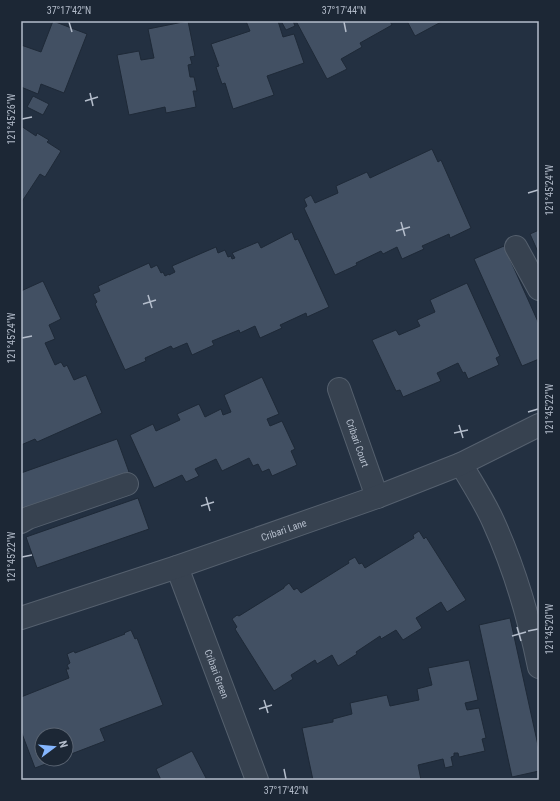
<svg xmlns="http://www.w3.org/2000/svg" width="560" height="801" font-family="'Roboto Condensed',sans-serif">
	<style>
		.building { fill: #425063; stroke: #1e2937 }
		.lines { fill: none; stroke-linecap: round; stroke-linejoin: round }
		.minor-casing { stroke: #55606e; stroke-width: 24 }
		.minor { stroke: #374250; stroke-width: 22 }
		.ticks { fill: none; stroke: #b4bdcb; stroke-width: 1.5 }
		.labels { text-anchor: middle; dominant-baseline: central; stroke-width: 4; stroke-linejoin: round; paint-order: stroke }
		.street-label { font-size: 10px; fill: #b4bdcb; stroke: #1c2735 }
		.neatline { fill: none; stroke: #b4bdcb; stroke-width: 1.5 }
		.ticks-label { font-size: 10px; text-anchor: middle; fill: #b4bdcb }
	</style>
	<rect width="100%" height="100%" fill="#233041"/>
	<g class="building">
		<polygon points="53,21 87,34 64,93 41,84 38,94 21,87 21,45 41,52"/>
		<polygon points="188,21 195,56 190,57 192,64 188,65 190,77 194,77 197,91 193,91 196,107 166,113 165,107 129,115 117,55 139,51 141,60 154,58 148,29"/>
		<polygon points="246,21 278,21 283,37 294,34 304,63 267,76 274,95 233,109 225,83 222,84 216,67 219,66 211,44 250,31"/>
		<polygon points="281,21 293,21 295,26 286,30"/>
		<polygon points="296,21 390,21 392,25 360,43 362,47 341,59 347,69 327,79"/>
		<polygon points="407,21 443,21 415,36"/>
		<polygon points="33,96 49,104 43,115 27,107"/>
		<polygon points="21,126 36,136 37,133 49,140 47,142 61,151 45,177 40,174 21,203"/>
		<polygon points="432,149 438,162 441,160 471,228 450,238 449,234 422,246 424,249 402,259 397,247 383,254 381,251 356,263 357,265 335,275 304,208 307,206 304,199 311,195 315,203 338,193 336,186 367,172 370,178"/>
		<polygon points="539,230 539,254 530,234"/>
		<polygon points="292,232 295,240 298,239 329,307 307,317 306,313 280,325 282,328 260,338 255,326 240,333 239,330 212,341 214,345 192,355 187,343 173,349 171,346 145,358 146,361 125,370 95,304 97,302 93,294 100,291 98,286 149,263 151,268 157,265 161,273 163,272 165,276 169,274 169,275 175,272 172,266 216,247 218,253 225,250 228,257 231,256 232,259 235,258 232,253 258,242 261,248"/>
		<polygon points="504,246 539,324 539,359 522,366 474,259"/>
		<polygon points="43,281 61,319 49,325 55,339 45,343 55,365 61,362 64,367 67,365 74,380 86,375 102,413 37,442 35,439 21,445 21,291"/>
		<polygon points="467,283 500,356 496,358 499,365 468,379 465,372 463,373 458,363 437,373 441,381 403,397 400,390 396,391 372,340 396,330 399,335 420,326 417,320 435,312 430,300"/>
		<polygon points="262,377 279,414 267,419 270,426 282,421 295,449 291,451 297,465 272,476 269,469 262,472 258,464 253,466 249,458 222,471 216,459 195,469 199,476 186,482 182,475 154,488 130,435 153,424 156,431 180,420 177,414 199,404 205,417 221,409 223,415 231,412 224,395"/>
		<polygon points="117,439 129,472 21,509 21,473"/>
		<polygon points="138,498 149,529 37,568 26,537"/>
		<polygon points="419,531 424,539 426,537 466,600 447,612 441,602 416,618 422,628 403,640 396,630 381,639 380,636 356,652 357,654 338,666 332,655 317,664 315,660 291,675 293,679 274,691 235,629 237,627 232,619 237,615 239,616 284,588 284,587 289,583 294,590 297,588 301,593 349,563 348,561 355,557 359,564 362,563 365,568 414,538 413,535"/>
		<polygon points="510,618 539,750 539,771 512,777 479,625"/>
		<polygon points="131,630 135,639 137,638 163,705 100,729 105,741 66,756 66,735 42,735 42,759 59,759 35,768 21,731 21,697 69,678 66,669 69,669 67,665 70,663 67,654 74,651 75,653 125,634 124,633"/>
		<polygon points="469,660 478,700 465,703 467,710 479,708 486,738 482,739 485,751 459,757 458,753 454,753 454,756 451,757 453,766 445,768 443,759 418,765 421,780 313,780 302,728 333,722 333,719 352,714 350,703 387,695 390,706 419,700 417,689 432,685 428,668"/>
		<polygon points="192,751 207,780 161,780 156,769"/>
	</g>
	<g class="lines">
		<g class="minor-casing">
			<g id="minor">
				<polyline points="516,247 539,289"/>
				<path id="s1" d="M339 389 377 497"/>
				<path d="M461 464C472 483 484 501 493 521 514 567 529 618 539 667"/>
				<polyline points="21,522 28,518 127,484"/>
				<path id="s2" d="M177 567 257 780"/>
				<path id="s3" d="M21 618 177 567 377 497 461 464 539 425"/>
			</g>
		</g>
		<use href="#minor" class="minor"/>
	</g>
	<path class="ticks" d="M69 22 72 32M344 22 346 32M90 93 93 106M85 101 98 97M22 119 32 117M528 193 538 190M401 222 405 236M396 231 410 227M148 295 152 308M143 304 156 300M22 338 32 336M528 412 538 409M459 425 463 438M454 433 468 430M206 497 210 511M201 506 214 502M22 557 32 555M517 627 521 641M528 631 538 629M512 636 526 632M264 700 268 713M259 709 272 705M284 769 286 779"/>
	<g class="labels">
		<g class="street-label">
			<text stroke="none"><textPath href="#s1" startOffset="57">Cribari Court</textPath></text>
			<text stroke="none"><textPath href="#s3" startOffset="277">Cribari Lane</textPath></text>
			<text stroke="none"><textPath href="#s2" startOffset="114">Cribari Green</textPath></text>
		</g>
	</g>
	<rect width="560" height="801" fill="none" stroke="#1c2735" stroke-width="44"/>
	<g transform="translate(54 747) rotate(74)"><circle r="19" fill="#1c2735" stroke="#596371"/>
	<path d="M0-3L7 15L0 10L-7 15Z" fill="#85b6fe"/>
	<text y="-6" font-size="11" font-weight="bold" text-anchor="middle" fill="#b4bdcb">N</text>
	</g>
	<rect x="22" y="22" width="516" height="757" class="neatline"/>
	<g class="ticks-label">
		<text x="69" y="14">37°17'42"N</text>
		<text x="344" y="14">37°17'44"N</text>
		<text transform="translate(11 119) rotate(-90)" y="4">121°45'26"W</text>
		<text transform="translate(549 190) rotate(-90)" y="4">121°45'24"W</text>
		<text transform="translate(11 338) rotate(-90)" y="4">121°45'24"W</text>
		<text transform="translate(549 409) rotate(-90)" y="4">121°45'22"W</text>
		<text transform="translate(11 557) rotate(-90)" y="4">121°45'22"W</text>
		<text transform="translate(549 629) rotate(-90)" y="4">121°45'20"W</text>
		<text x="286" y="794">37°17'42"N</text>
	</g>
</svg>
